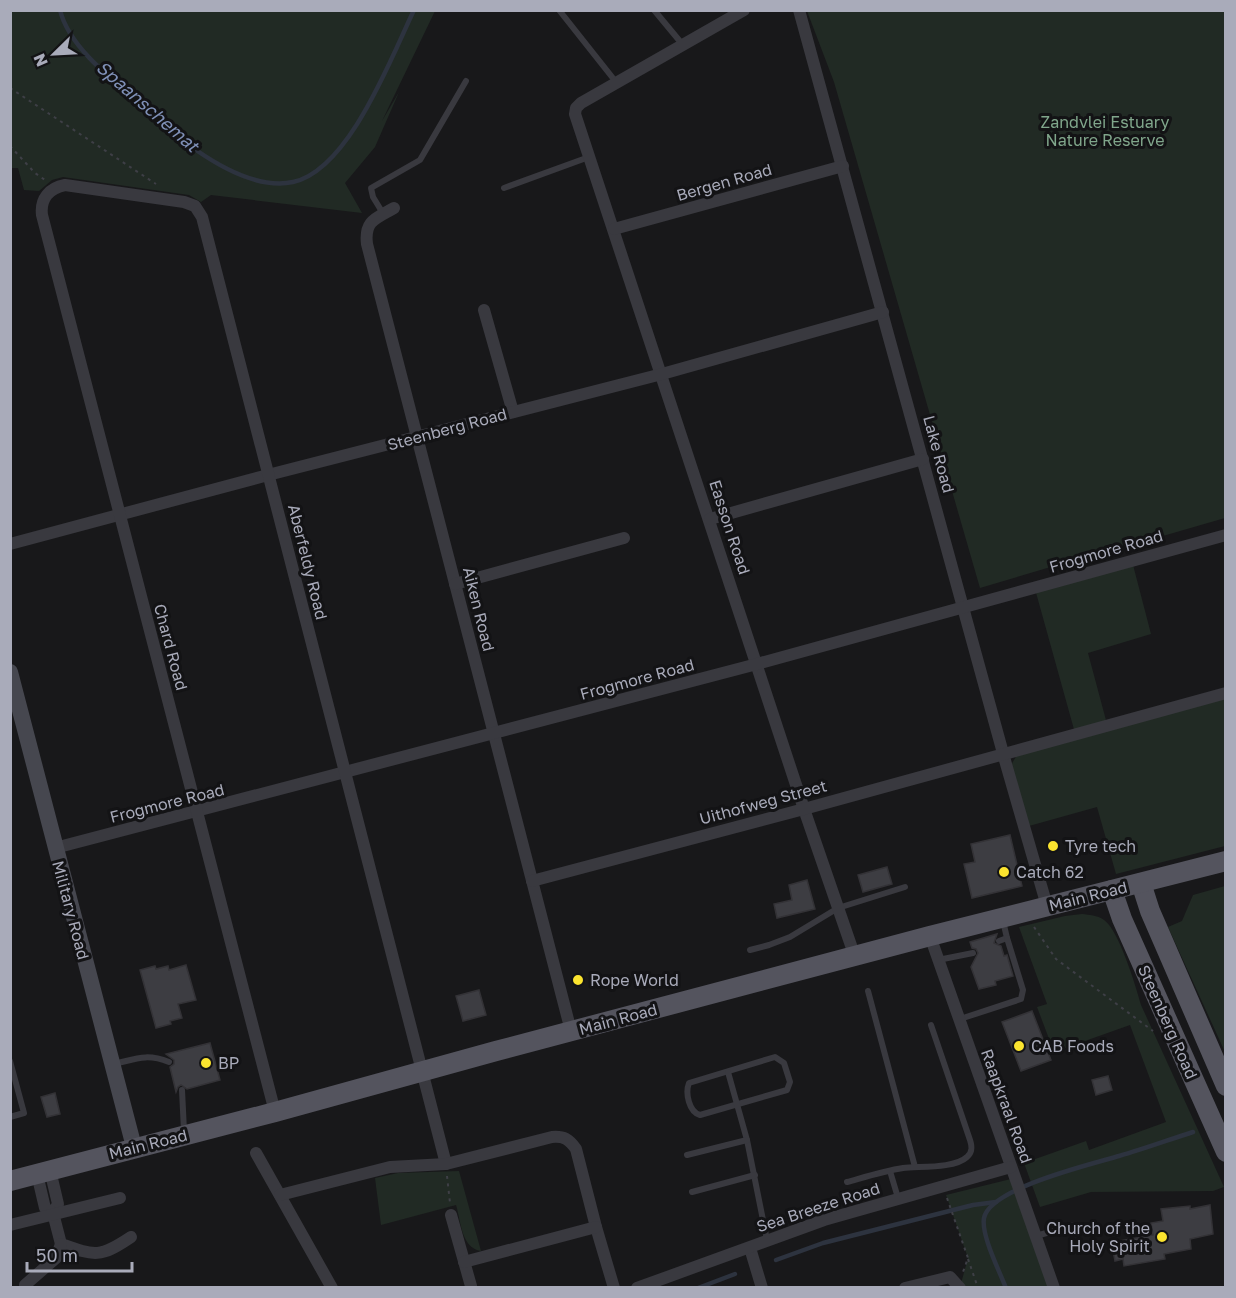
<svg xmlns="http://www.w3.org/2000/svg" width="1236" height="1298" font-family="'Golos Text',sans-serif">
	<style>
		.green { fill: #212a24 }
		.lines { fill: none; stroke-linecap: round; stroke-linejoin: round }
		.stream { stroke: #2d333f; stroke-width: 4.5 }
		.building { fill: #3d3d42; stroke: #333236; stroke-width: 1.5 }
		.path { stroke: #3e3f46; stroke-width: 2; stroke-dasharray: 3 4.5; stroke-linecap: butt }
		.service { stroke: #39393f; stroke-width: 6 }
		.minor { stroke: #39393f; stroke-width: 12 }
		.secondary { stroke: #46474f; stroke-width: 16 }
		.primary { stroke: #54545e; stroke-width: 20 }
		.poi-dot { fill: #fbe42f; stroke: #131315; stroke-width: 2 }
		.labels { text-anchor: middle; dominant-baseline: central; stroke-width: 6; stroke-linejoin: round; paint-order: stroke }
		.park-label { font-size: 16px; fill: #80a68b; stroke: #131315 }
		.street-label { font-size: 16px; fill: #a9abba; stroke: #131315 }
		.poi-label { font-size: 16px; fill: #a9abba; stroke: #131315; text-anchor: start }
		.water-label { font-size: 18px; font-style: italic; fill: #7f90b7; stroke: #131315 }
	</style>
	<rect width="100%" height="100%" fill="#18181a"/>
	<g class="green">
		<polygon points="11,10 435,10 435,11 382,121 399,92 375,147 345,183 362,213 211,195 201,202 189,195 63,177 52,180 39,191 24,190 18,168 11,168"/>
		<polygon points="807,11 1225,11 1225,518 1149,540 1148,538 980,588 834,82"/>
		<polygon points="1132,561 1151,634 1088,653 1107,724 1225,693 1225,846 1116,874 1097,807 1029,826 1011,765 1017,755 1075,733 1035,589"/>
		<polygon points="1225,886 1226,886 1225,1052 1168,927 1182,921 1193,895"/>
		<path d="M1082 914C1089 915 1097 915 1104 920 1119 930 1136 987 1141 1005L1224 1187 1213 1191 1091 1192 1040 1207 1024 1163 1086 1141 1089 1150 1166 1122 1130 1025 1054 1052 1037 1007 1047 1004 1019 927 1065 916Z"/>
		<path d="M459 1171 481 1251C461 1248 461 1221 456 1205L381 1225 375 1178 398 1173Z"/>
		<polygon points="1015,1178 1055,1287 960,1287 968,1258 946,1195"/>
	</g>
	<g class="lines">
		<g class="stream">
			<path d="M60 10C70 51 120 85 151 111 165 124 180 139 196 150 222 168 260 189 293 182 349 170 391 58 414 10"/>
			<polyline points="776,1260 823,1243 973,1205 996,1202"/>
			<polyline points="698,1288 735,1274"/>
			<path d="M1006 1288C999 1270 981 1235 984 1218 990 1188 1092 1164 1119 1156 1144 1149 1168 1140 1193 1132"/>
		</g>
	</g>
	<g class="building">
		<polygon points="1010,835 1022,886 972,898 964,864 975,862 971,844"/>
		<polygon points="887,867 892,884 863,892 858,875"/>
		<polygon points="807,880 815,909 777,918 774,904 792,900 789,885"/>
		<polygon points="997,934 994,943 1001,946 1004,956 1007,955 1013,976 995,981 996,985 979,989 971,967 978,953 976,949 972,948 970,942"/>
		<polygon points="186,965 196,1000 178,1004 182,1018 170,1021 171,1024 156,1028 140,970 155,966 156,969 168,966 169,970"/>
		<polygon points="479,990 486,1015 463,1021 456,996"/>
		<polygon points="1032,1011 1051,1060 1021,1071 1002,1022"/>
		<polygon points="210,1043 220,1080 187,1089 181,1085 178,1087 176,1092 170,1067 174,1064 174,1060 166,1054"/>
		<polygon points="1108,1076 1112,1090 1096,1095 1092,1080"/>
		<polygon points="55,1093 60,1114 47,1117 41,1097"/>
		<polygon points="1210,1205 1213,1234 1190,1239 1191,1249 1164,1254 1165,1259 1124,1266 1123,1259 1115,1261 1113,1250 1121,1248 1119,1241 1153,1235 1151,1223 1163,1221 1161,1209 1190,1206 1190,1209"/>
	</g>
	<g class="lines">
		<g class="path">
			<polyline points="10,88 156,184"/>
			<polyline points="10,146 35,173 45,180"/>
			<polyline points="1034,927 1056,959 1153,1031"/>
			<polyline points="447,1176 450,1203"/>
			<polyline points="947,1198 968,1258 963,1272"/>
			<polyline points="968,1259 978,1288"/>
		</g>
		<g class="service">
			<polyline points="559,10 616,82"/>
			<polyline points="654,10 683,45"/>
			<polyline points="504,188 589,157"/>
			<polyline points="384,215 373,197 371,188 420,160 466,81"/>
			<polyline points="999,941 1007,938 1003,921"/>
			<polyline points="750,950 769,945 790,937 838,908 905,887"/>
			<polyline points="938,960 973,953"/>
			<polyline points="868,991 915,1167"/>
			<polyline points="960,1019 1021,999 1023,990 1007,938"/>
			<path d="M775 1057 784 1063 790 1082 787 1090 700 1115C689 1112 685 1093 689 1083Z"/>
			<polyline points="10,1061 24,1113 10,1117"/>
			<path d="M114 1064C136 1059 146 1053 169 1062"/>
			<polyline points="728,1072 747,1140 767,1240"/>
			<polyline points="182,1090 184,1131"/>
			<polyline points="687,1155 747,1140"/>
			<polyline points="890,1171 898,1198"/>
			<path d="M847 1182C865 1177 884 1171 903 1168 919 1166 954 1169 967 1157 973 1152 972 1146 970 1140L931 1025"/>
			<polyline points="692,1192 755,1175"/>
			<polyline points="1036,1236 1074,1225"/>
		</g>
		<g class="minor">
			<polyline points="744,10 581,103 576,108 575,114 804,809 855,957"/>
			<polyline points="799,10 1006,764 1047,906"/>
			<path d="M394 208C377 218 364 220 367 244L571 1031"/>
			<polyline points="614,229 843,166"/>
			<polyline points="484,310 513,412"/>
			<polyline points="710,519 923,459"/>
			<polyline points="10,544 268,475 662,374 883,312"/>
			<polyline points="455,584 624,538"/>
			<polyline points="55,848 757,664 1226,535"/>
			<polyline points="532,881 804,809 1226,693"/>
			<polyline points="930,936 1054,1288"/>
			<path d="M275 1112 42 215C40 199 49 188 65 185L184 202 195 206 202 217 446 1164"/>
			<polyline points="256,1153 332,1288"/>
			<polyline points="50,1170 58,1204 53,1213"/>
			<path d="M37 1174 45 1208 53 1213 61 1244C95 1256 100 1258 131 1237"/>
			<path d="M280 1195 390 1167 446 1164 552 1137C564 1136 569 1139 576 1149L596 1227 614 1288"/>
			<polyline points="451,1215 471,1286"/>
			<polyline points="10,1225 120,1198"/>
			<polyline points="750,1248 762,1288"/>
			<polyline points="464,1262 596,1227"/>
			<polyline points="25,1285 56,1258 61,1244"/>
			<polyline points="637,1288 824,1220 1011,1167"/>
			<polyline points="905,1288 950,1277 960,1288"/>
		</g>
		<polyline class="secondary" points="10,672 134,1147"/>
		<g class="primary">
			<polyline points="1141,883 1150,911 1226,1086"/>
			<polyline points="1112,890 1122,919 1226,1152"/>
			<polyline points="10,1181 275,1112 496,1051 930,936 1226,861"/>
		</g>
	</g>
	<g class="poi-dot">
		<circle cx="1053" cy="846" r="6"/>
		<circle cx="1004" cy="872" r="6"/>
		<circle cx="578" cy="980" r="6"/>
		<circle cx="1019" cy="1046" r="6"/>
		<circle cx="206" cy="1063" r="6"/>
		<circle cx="1162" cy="1237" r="6"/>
	</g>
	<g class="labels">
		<g class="park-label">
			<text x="1105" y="122">Zandvlei Estuary<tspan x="1105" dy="18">Nature Reserve</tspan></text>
		</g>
		<g class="street-label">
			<text transform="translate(724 182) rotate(-16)">Bergen Road</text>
			<text transform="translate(447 429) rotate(-15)">Steenberg Road</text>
			<text transform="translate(939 454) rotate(75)">Lake Road</text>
			<text transform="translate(730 527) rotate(72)">Easson Road</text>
			<text transform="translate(1106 551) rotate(-16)">Frogmore Road</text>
			<text transform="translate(308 562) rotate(76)">Aberfeldy Road</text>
			<text transform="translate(479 609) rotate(76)">Aiken Road</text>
			<text transform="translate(171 647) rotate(75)">Chard Road</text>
			<text transform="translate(637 679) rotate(-15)">Frogmore Road</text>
			<text transform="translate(763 802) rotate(-15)">Uithofweg Street</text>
			<text transform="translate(167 803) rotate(-14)">Frogmore Road</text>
			<text transform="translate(1088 896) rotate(-14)">Main Road</text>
			<text transform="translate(71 910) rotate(75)">Military Road</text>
			<text transform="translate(618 1019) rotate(-15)">Main Road</text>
			<text transform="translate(1168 1022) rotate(66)">Steenberg Road</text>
			<text transform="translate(1007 1106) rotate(70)">Raapkraal Road</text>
			<text transform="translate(148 1144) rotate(-14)">Main Road</text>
			<text transform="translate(818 1207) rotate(-18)">Sea Breeze Road</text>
		</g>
		<g class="poi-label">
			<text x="1065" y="846">Tyre tech</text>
			<text x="1016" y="872">Catch 62</text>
			<text x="590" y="980">Rope World</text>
			<text x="1031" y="1046">CAB Foods</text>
			<text x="218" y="1063">BP</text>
			<text x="1150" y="1228" text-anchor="end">Church of the<tspan x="1150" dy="18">Holy Spirit</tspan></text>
		</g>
		<g class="water-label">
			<text transform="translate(148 106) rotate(41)">Spaanschemat</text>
		</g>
	</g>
	<rect width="1236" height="1298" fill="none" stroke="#a9abba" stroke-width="24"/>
	<g transform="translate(54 54) rotate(246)" stroke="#131315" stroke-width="4.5" paint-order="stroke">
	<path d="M0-4.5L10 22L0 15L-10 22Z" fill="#a9abba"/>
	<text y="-9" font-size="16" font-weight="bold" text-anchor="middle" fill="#a9abba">N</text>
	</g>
	<path d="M27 1262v9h105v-9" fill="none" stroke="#a9abba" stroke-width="3"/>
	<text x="36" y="1262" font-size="18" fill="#a9abba" stroke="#131315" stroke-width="4.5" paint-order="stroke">50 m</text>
</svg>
